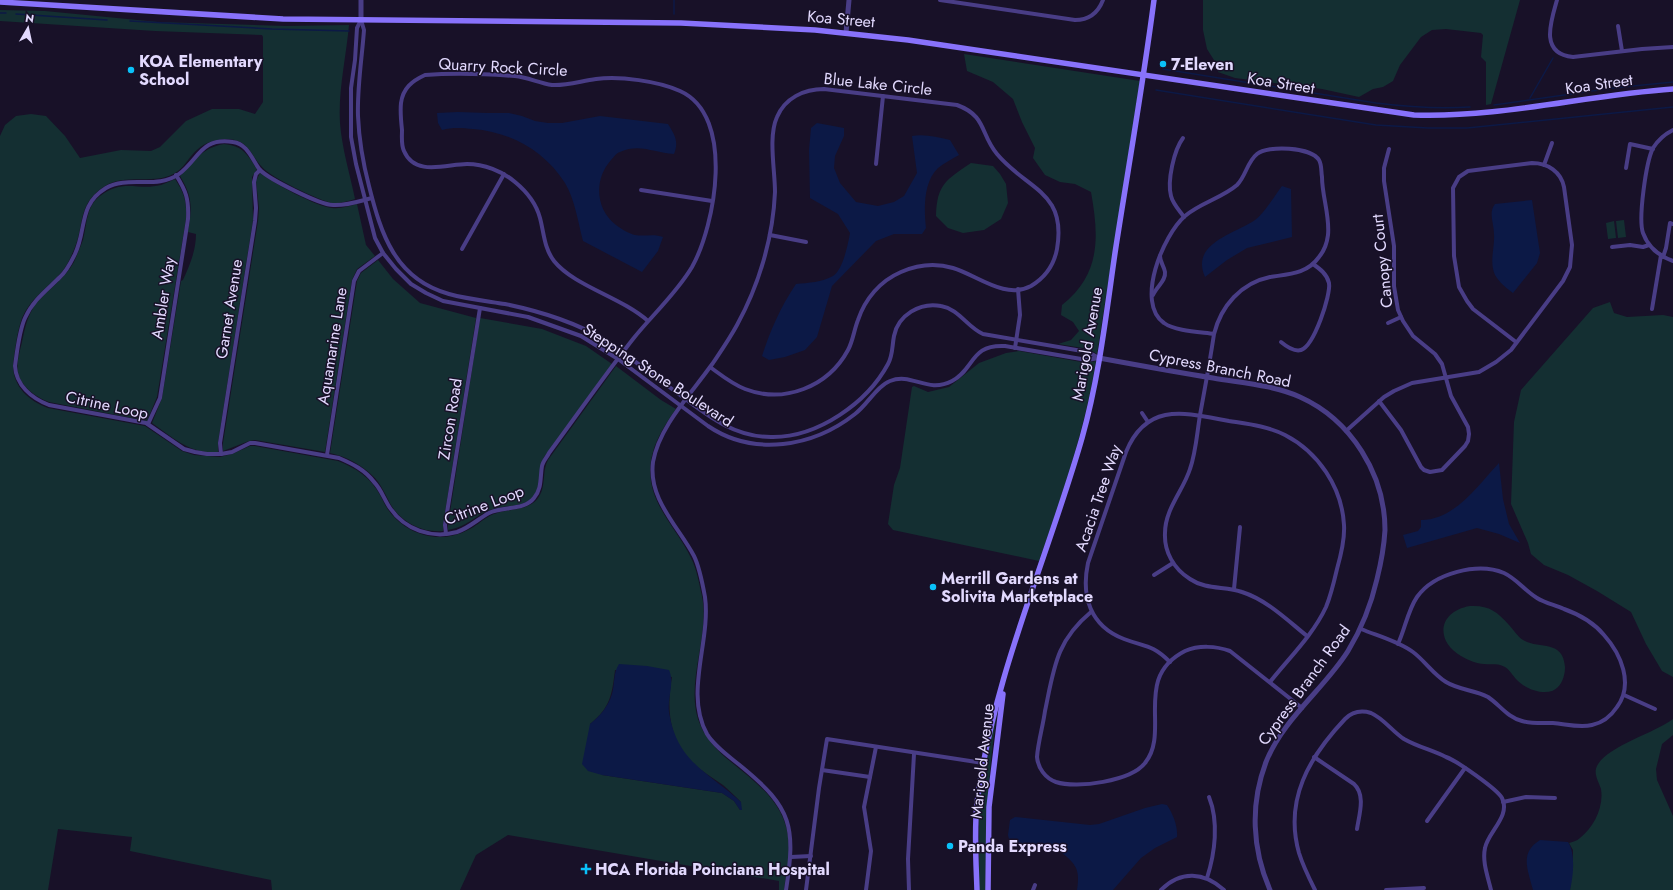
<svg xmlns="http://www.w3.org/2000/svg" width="1673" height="890" font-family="Jost,sans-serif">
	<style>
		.green { fill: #142f32; fill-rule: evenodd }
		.water { fill: #0c1946 }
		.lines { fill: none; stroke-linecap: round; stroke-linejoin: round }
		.stream { stroke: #0c1946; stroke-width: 1.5 }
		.minor { stroke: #493d86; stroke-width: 4 }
		.tertiary { stroke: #493d86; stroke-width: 5 }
		.secondary { stroke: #8872fb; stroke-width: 5.5 }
		.poi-dot { fill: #0ac1f9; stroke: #181128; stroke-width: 1.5 }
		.labels { text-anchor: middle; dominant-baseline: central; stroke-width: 3; stroke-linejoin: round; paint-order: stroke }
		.street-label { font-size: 16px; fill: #e2d9fe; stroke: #181128 }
		.poi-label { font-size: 16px; font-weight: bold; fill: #e2d9fe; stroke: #181128; text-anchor: start }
	</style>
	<rect width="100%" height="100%" fill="#181128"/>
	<g class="green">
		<polygon points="1203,0 1520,0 1491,104 1486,105 1486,62 1481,57 1483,35 1481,33 1446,29 1432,30 1421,37 1400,65 1393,81 1383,87 1373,89 1359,97 1322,89 1235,78 1218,72 1219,68 1207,49 1203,30"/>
		<path d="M0 10 45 11 158 22 286 26 349 25C346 58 338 91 340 123 342 149 350 174 355 199 348 201 339 204 332 203 318 200 270 177 262 167 253 158 249 143 235 140 223 137 207 141 198 149 190 155 186 165 178 171 156 187 127 172 105 186 75 205 86 227 72 254 69 261 65 269 59 275 46 289 30 299 22 318 17 332 15 350 13 365 13 387 29 401 48 408L145 426 182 451 194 455 220 457 232 454 250 446H255L338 461C356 468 371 478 380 495 383 500 385 506 389 511 407 535 440 545 468 530 475 527 481 521 488 517 506 506 534 515 542 490 545 480 543 469 548 460L616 366 661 400 676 409C661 430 647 453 651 481 655 510 679 532 691 558 697 569 699 584 702 596 710 636 686 680 698 719 704 737 716 750 731 762 764 789 792 809 789 857 788 868 785 879 784 890H779V881L508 835 476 855 460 890H272L271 880 130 851 132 837 58 829 48 890H0V136L5 125 16 116 31 114 46 116 65 136 80 158 121 150 151 151 160 147 186 121 212 109H239L255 114 263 102V37L262 35 155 31 0 21ZM615 670 672 677C667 704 668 733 686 756 696 768 710 776 723 785 729 790 735 796 741 802L740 810 734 801 722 793 602 775 590 724C610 708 612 695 615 670Z"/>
		<path d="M964 54 1140 81 1097 354 1089 349 1058 344 1071 340 1079 331 1073 322 1061 315 1062 305C1101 274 1099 237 1091 192L1075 184 1060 182 1045 175 1033 158 1035 148 1022 122 1013 99 993 82 967 71Z"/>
		<path d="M224 144C243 146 247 154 257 169L252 177 253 220 218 443V452C191 455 172 437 152 423L162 398 181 281 183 280C190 265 196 250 196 234L188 232C192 208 193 197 180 176 195 161 201 148 224 144Z"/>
		<path d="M971 163 993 166 1000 174 1006 184 1008 203 1001 219 984 230 963 233 948 228 936 216C937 184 946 180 971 163Z"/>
		<path d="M260 173C273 183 317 207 332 208 341 209 349 206 357 204L366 245 375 256 357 269 352 280 325 452 255 440 249 441 223 451V443L258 221 259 208 256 181Z"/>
		<path d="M175 179C184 193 187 201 186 219L157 397 147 421 49 402C36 397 21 387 18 372 16 363 20 351 22 342 25 328 27 317 35 305 47 290 64 280 74 262 77 255 80 248 83 240 87 225 86 206 100 196 123 178 138 191 161 185 166 183 171 181 175 179Z"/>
		<polygon points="1624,220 1626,237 1618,238 1616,221"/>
		<polygon points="1614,221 1616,238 1608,239 1606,223"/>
		<path d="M378 260 393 279 420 303 476 318 443 525V531C423 533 402 523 391 505 386 496 382 486 375 478 362 465 348 457 330 453L357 281 361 273Z"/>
		<polygon points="1610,302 1614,313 1627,317 1663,315 1673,317 1673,677 1662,671 1646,644 1631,612 1597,591 1568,575 1544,565 1531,554 1528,543 1511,504 1514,422 1521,390 1593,308"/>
		<path d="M480 318 542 329 586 346 612 364 544 457C538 469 542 488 532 498 522 508 502 505 490 510 474 516 467 527 448 530V525Z"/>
		<path d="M1019 351 1087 363 1096 361C1085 430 1062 495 1039 561L893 530 888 524 894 485 900 468 912 387 914 386 928 392 949 387 979 363 1006 353Z"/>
		<path d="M1470 606C1488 605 1497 611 1509 625 1514 630 1517 636 1523 640 1539 650 1563 639 1565 667 1565 674 1563 682 1558 687 1548 698 1525 689 1517 680 1513 676 1510 670 1505 667 1498 663 1492 665 1484 664 1477 664 1468 660 1461 656 1434 640 1439 611 1470 606Z"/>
		<path d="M998 708C988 768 985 829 986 890H979V807L985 764Z"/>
		<path d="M1673 719V735L1662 744 1656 769 1657 780 1673 816V890H1570L1573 855V850L1569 843C1572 842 1577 841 1580 838 1594 827 1604 807 1601 789 1599 782 1593 774 1597 766 1607 746 1655 733 1673 719Z"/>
	</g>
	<g class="water">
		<path d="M458 112 487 113H509L522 116 535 121 548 123H562L600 116 668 124C675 135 679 142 674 154 654 153 640 143 620 152 616 153 614 157 611 160 594 179 595 209 616 225 621 229 630 234 635 235 645 237 653 233 663 237L658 251 642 272 583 241C578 222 575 200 565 183 544 150 510 132 473 129 462 128 453 127 442 130L438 123 437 113Z"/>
		<path d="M817 123 844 128V136L835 156 834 168 840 183 856 202 878 206 894 202 904 196 917 173 912 136C925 134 937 137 950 140L959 155C952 159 944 163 938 168 923 182 924 210 926 228L922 234H894L876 241 832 286 817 337 805 350 785 357 769 360 762 356C770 331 781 306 796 284 808 283 822 282 833 276 843 270 848 244 850 233L838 214 810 198 809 150 811 128Z"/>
		<path d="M1282 186 1291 189 1292 237 1247 248 1227 260 1205 277C1190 243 1235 234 1255 220 1263 215 1276 194 1282 186Z"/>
		<path d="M1532 200 1540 253 1537 263 1513 293C1506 288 1499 282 1495 275 1489 262 1495 247 1494 234 1494 223 1488 213 1495 204Z"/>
		<path d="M1499 463 1503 499 1509 524 1520 543 1499 534 1477 528 1407 548 1403 535 1418 531 1421 527V520C1455 520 1478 485 1499 463Z"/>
		<path d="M619 664 647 666 669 670C675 683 667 698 669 712 677 762 707 771 741 802L742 810H740L734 801 722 793 602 775 588 771 582 764 590 724C600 716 608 707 612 694 615 684 613 673 619 664Z"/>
		<path d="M1162 804 1167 805C1173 814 1178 826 1177 837L1155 848 1141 858 1113 890H1077C1078 884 1079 874 1076 868 1071 857 1052 845 1041 844 1037 844 1035 845 1032 846 1023 848 1018 846 1010 843L1008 835 1010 820 1015 817 1090 825 1099 824 1145 808Z"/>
		<path d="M1540 840 1568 842C1576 854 1573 877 1570 890H1533C1528 870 1519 853 1540 840Z"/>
	</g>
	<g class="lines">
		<g class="stream">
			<polyline points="674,0 674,14"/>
			<polyline points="0,13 6,13"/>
			<polyline points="16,14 107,20"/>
			<polyline points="130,21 272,29 349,31"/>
			<path d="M1163 69 1376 103C1408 107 1439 109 1470 107"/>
			<polyline points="1156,90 1376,125 1428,128 1467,128 1673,107"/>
			<polyline points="1530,98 1553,58"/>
			<polyline points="1494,105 1613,88 1673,82"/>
		</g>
		<g class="minor">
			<path d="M940 0 1075 20C1089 20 1098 13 1103 0"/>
			<path d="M1557 0C1551 21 1539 54 1573 57L1642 49 1673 47"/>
			<path d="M361 20 364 30C362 58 357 88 358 116 359 139 363 163 369 186 381 234 395 279 449 294 467 299 486 301 505 304 539 311 573 321 603 339 627 355 649 372 672 389 703 412 732 438 773 437 818 437 867 403 888 364 893 355 892 346 894 336 898 315 920 302 941 306 959 309 967 327 983 334L1088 352 1099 358"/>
			<path d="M361 20 357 28 355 60 351 88V137L356 164 375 238 383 253 396 269 411 284 426 293 443 301 528 317 581 336 618 359 708 426C754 457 813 447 855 414 867 405 877 386 890 381 912 372 927 394 952 381 975 369 970 344 1005 346L1087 360 1099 358"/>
			<polyline points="1618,26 1622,51"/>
			<path d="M1673 130C1665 134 1658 140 1653 148 1646 162 1638 219 1643 233 1648 247 1659 256 1673 261"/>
			<path d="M1183 138C1174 150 1167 181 1171 196 1173 204 1179 210 1184 217"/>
			<polyline points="876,164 883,96"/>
			<polyline points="1544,165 1552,143"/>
			<polyline points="1626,168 1630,144 1653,149"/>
			<polyline points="641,190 712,201"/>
			<path d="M372 198C360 201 346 206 333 205 320 205 269 179 260 170 252 160 248 144 233 142 201 137 199 159 179 174 157 190 128 175 106 188 78 205 87 229 75 254 71 262 67 271 60 277 47 290 33 300 25 318 19 331 17 352 15 366 16 385 31 398 49 405L146 423 184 449 195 452 207 454H221L232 452 250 443H255L339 458C353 464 365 470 374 482 381 489 384 499 390 508 405 530 432 539 457 532 469 528 478 519 489 513 502 506 524 511 534 498 542 489 540 477 542 466 543 461 547 457 549 453 577 415 604 376 633 339 652 315 676 294 692 267 715 226 736 116 680 91 658 81 620 76 596 79 581 81 566 86 552 85 539 83 527 77 515 76 487 74 453 73 425 75 412 81 403 88 401 103 400 112 401 121 402 130 402 137 401 145 404 151 415 177 447 164 467 164 484 164 502 171 515 182 526 191 536 203 540 218 544 233 544 248 554 261 574 286 621 297 648 321"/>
			<polyline points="770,235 806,242"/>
			<polyline points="1612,247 1630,245 1643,247 1649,245"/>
			<polyline points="462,249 504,174"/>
			<polyline points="1663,257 1666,248 1670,223 1673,224"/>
			<path d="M1153 295C1157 286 1166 281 1165 272 1164 266 1160 262 1160 256"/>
			<polyline points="1652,309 1661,255"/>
			<polyline points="1388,323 1401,317"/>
			<path d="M1214 334C1200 332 1175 331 1164 323 1135 303 1163 235 1185 216 1200 203 1222 198 1237 185 1246 176 1247 162 1257 154 1268 145 1311 147 1319 160 1322 165 1321 172 1322 177 1322 196 1330 216 1328 235 1327 243 1324 251 1319 257 1307 274 1289 274 1270 277 1241 283 1221 306 1214 334 1210 361 1205 388 1200 415 1197 433 1196 452 1190 469 1183 491 1165 509 1165 533 1164 552 1174 569 1190 579 1206 590 1225 586 1242 592 1267 600 1287 620 1307 636"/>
			<path d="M1281 342C1287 347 1294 352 1301 350 1314 346 1331 295 1329 283 1327 274 1320 269 1313 264"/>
			<polyline points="1015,348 1020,315 1018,289"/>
			<path d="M710 367C721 375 732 384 745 389 784 404 828 387 848 350 853 341 854 330 858 320 865 299 880 281 901 272 917 265 936 263 953 268 977 275 1005 300 1031 286 1046 277 1054 265 1057 249 1067 191 1027 190 997 154 980 134 987 116 957 105L824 89C804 89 785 98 777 117 768 137 775 170 775 192 773 238 759 285 737 325 730 338 721 351 713 363L710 367C690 395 659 427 653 462 648 499 678 526 694 556 699 566 703 586 705 597 711 641 684 693 707 734 715 747 730 757 742 767 792 808 796 827 786 890"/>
			<polyline points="1379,401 1401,430 1421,467 1424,470 1430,472 1442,470 1465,446 1468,441 1469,434 1468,427 1451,396 1442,364 1435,354 1413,336 1403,321 1398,310 1394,286 1394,246 1384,181 1384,168 1389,149"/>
			<polyline points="1142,413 1148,422"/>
			<path d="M148 424 160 398 188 219C189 199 186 191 176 175"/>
			<path d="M1346 431 1384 397 1394 391 1412 383 1479 372 1496 362 1511 350 1563 281 1570 267 1572 245 1564 187C1561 172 1548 163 1532 163L1468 171 1459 177 1453 188 1454 256 1459 287 1467 301 1473 309 1516 342"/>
			<polyline points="221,454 220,443 255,221 256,208 254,182 256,174 260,170"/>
			<polyline points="327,455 354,281 359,271 383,253"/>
			<polyline points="446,534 445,525 480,308"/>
			<polyline points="1154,575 1173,563"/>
			<polyline points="1234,589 1240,527"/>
			<path d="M1091 612C1056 641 1054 668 1045 711 1043 726 1038 742 1037 757 1038 768 1045 778 1056 782 1077 789 1131 781 1145 763 1171 731 1132 678 1185 651 1199 645 1216 646 1230 651L1302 708"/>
			<path d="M1361 629C1378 636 1398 641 1413 652 1425 661 1433 674 1446 682 1459 690 1475 690 1488 697 1500 705 1507 717 1522 721 1532 724 1543 723 1553 723 1566 724 1579 728 1592 725 1602 723 1611 716 1617 707 1634 684 1621 654 1604 635 1594 623 1578 614 1564 609 1555 605 1545 603 1537 598 1525 591 1517 579 1504 573 1478 562 1434 573 1417 597 1408 610 1405 629 1398 644"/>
			<path d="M1170 662C1152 644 1145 647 1124 639 1090 626 1081 596 1088 563L1126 452C1147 401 1186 413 1229 421 1248 424 1267 426 1285 435 1318 452 1342 487 1344 525 1345 540 1341 555 1337 569 1334 582 1331 595 1326 607 1313 635 1289 658 1270 682"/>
			<polyline points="1624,695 1655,709"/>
			<path d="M1314 757 1354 784C1366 795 1359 815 1357 829"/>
			<polyline points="822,770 870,777"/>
			<polyline points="1503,802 1526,797 1555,798"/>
			<polyline points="1427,821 1465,768"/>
			<polyline points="791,857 811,856"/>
			<path d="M1207 878C1215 853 1219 822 1209 797"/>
			<polyline points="806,890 819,788 827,739 983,763"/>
			<polyline points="866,890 871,851 864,807 876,747"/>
			<polyline points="909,890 908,859 914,754"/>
			<polyline points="1033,890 1035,885"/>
			<path d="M1161 890C1181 870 1204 872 1224 890"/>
			<path d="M1315 890C1309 878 1303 866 1299 853 1284 800 1309 757 1345 719 1352 712 1361 710 1371 713 1383 718 1393 732 1404 739 1418 747 1432 750 1446 757 1457 761 1497 789 1502 798 1511 816 1488 832 1485 848 1482 862 1488 877 1491 890"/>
			<polyline points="1386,890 1424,888"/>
		</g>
		<g class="tertiary">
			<polyline points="361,20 361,0"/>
			<polyline points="846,33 849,0"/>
			<path d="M1099 358C1137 365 1175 372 1213 378 1242 383 1273 385 1300 397 1351 420 1385 474 1385 530 1384 547 1381 563 1377 579 1371 605 1362 628 1348 651 1324 689 1283 719 1266 762 1250 804 1252 849 1270 890"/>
		</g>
		<g class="secondary">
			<path d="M0 2 283 19 681 23 815 30 908 40 1414 115C1501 118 1586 95 1673 89"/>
			<path d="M977 890C976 861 974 831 977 803 993 676 1047 560 1082 438 1099 378 1106 315 1115 253 1128 169 1143 85 1154 0"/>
			<polyline points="988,890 989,807 1003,694"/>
		</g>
	</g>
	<g class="poi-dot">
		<circle cx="1163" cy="64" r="4"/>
		<circle cx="131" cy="70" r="4"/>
		<circle cx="933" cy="587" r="4"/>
		<circle cx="950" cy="846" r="4"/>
		<path d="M584 863h4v4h4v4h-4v4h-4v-4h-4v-4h4z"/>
	</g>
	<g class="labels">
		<g class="street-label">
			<text transform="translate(841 19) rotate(5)">Koa Street</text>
			<text transform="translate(503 67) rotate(3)">Quarry Rock Circle</text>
			<text transform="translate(1281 83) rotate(9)">Koa Street</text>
			<text transform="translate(878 84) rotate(6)">Blue Lake Circle</text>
			<text transform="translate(1599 84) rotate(-8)">Koa Street</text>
			<text transform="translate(1382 261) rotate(-96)">Canopy Court</text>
			<text transform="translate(163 298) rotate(-81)">Ambler Way</text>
			<text transform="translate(229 309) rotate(-81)">Garnet Avenue</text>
			<text transform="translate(1087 344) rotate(-80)">Marigold Avenue</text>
			<text transform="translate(332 346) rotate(-81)">Aquamarine Lane</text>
			<text transform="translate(1220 368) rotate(11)">Cypress Branch Road</text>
			<text transform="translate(658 375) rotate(33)">Stepping Stone Boulevard</text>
			<text transform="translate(107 405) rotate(12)">Citrine Loop</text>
			<text transform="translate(450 419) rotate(-81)">Zircon Road</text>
			<text transform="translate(1098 498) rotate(-71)">Acacia Tree Way</text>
			<text transform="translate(484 505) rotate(-21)">Citrine Loop</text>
			<text transform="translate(1304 685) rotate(-54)">Cypress Branch Road</text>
			<text transform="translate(982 761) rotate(-84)">Marigold Avenue</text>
		</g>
		<g class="poi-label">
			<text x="139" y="61">KOA Elementary<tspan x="139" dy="18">School</tspan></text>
			<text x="1171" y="64">7-Eleven</text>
			<text x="941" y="578">Merrill Gardens at<tspan x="941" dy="18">Solivita Marketplace</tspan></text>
			<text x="958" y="846">Panda Express</text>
			<text x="595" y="869">HCA Florida Poinciana Hospital</text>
		</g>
	</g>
	<g transform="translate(28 28) rotate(9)" stroke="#181128" stroke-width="3" paint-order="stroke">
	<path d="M0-3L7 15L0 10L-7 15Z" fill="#e2d9fe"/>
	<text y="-6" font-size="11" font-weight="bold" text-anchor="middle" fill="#e2d9fe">N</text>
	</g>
</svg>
